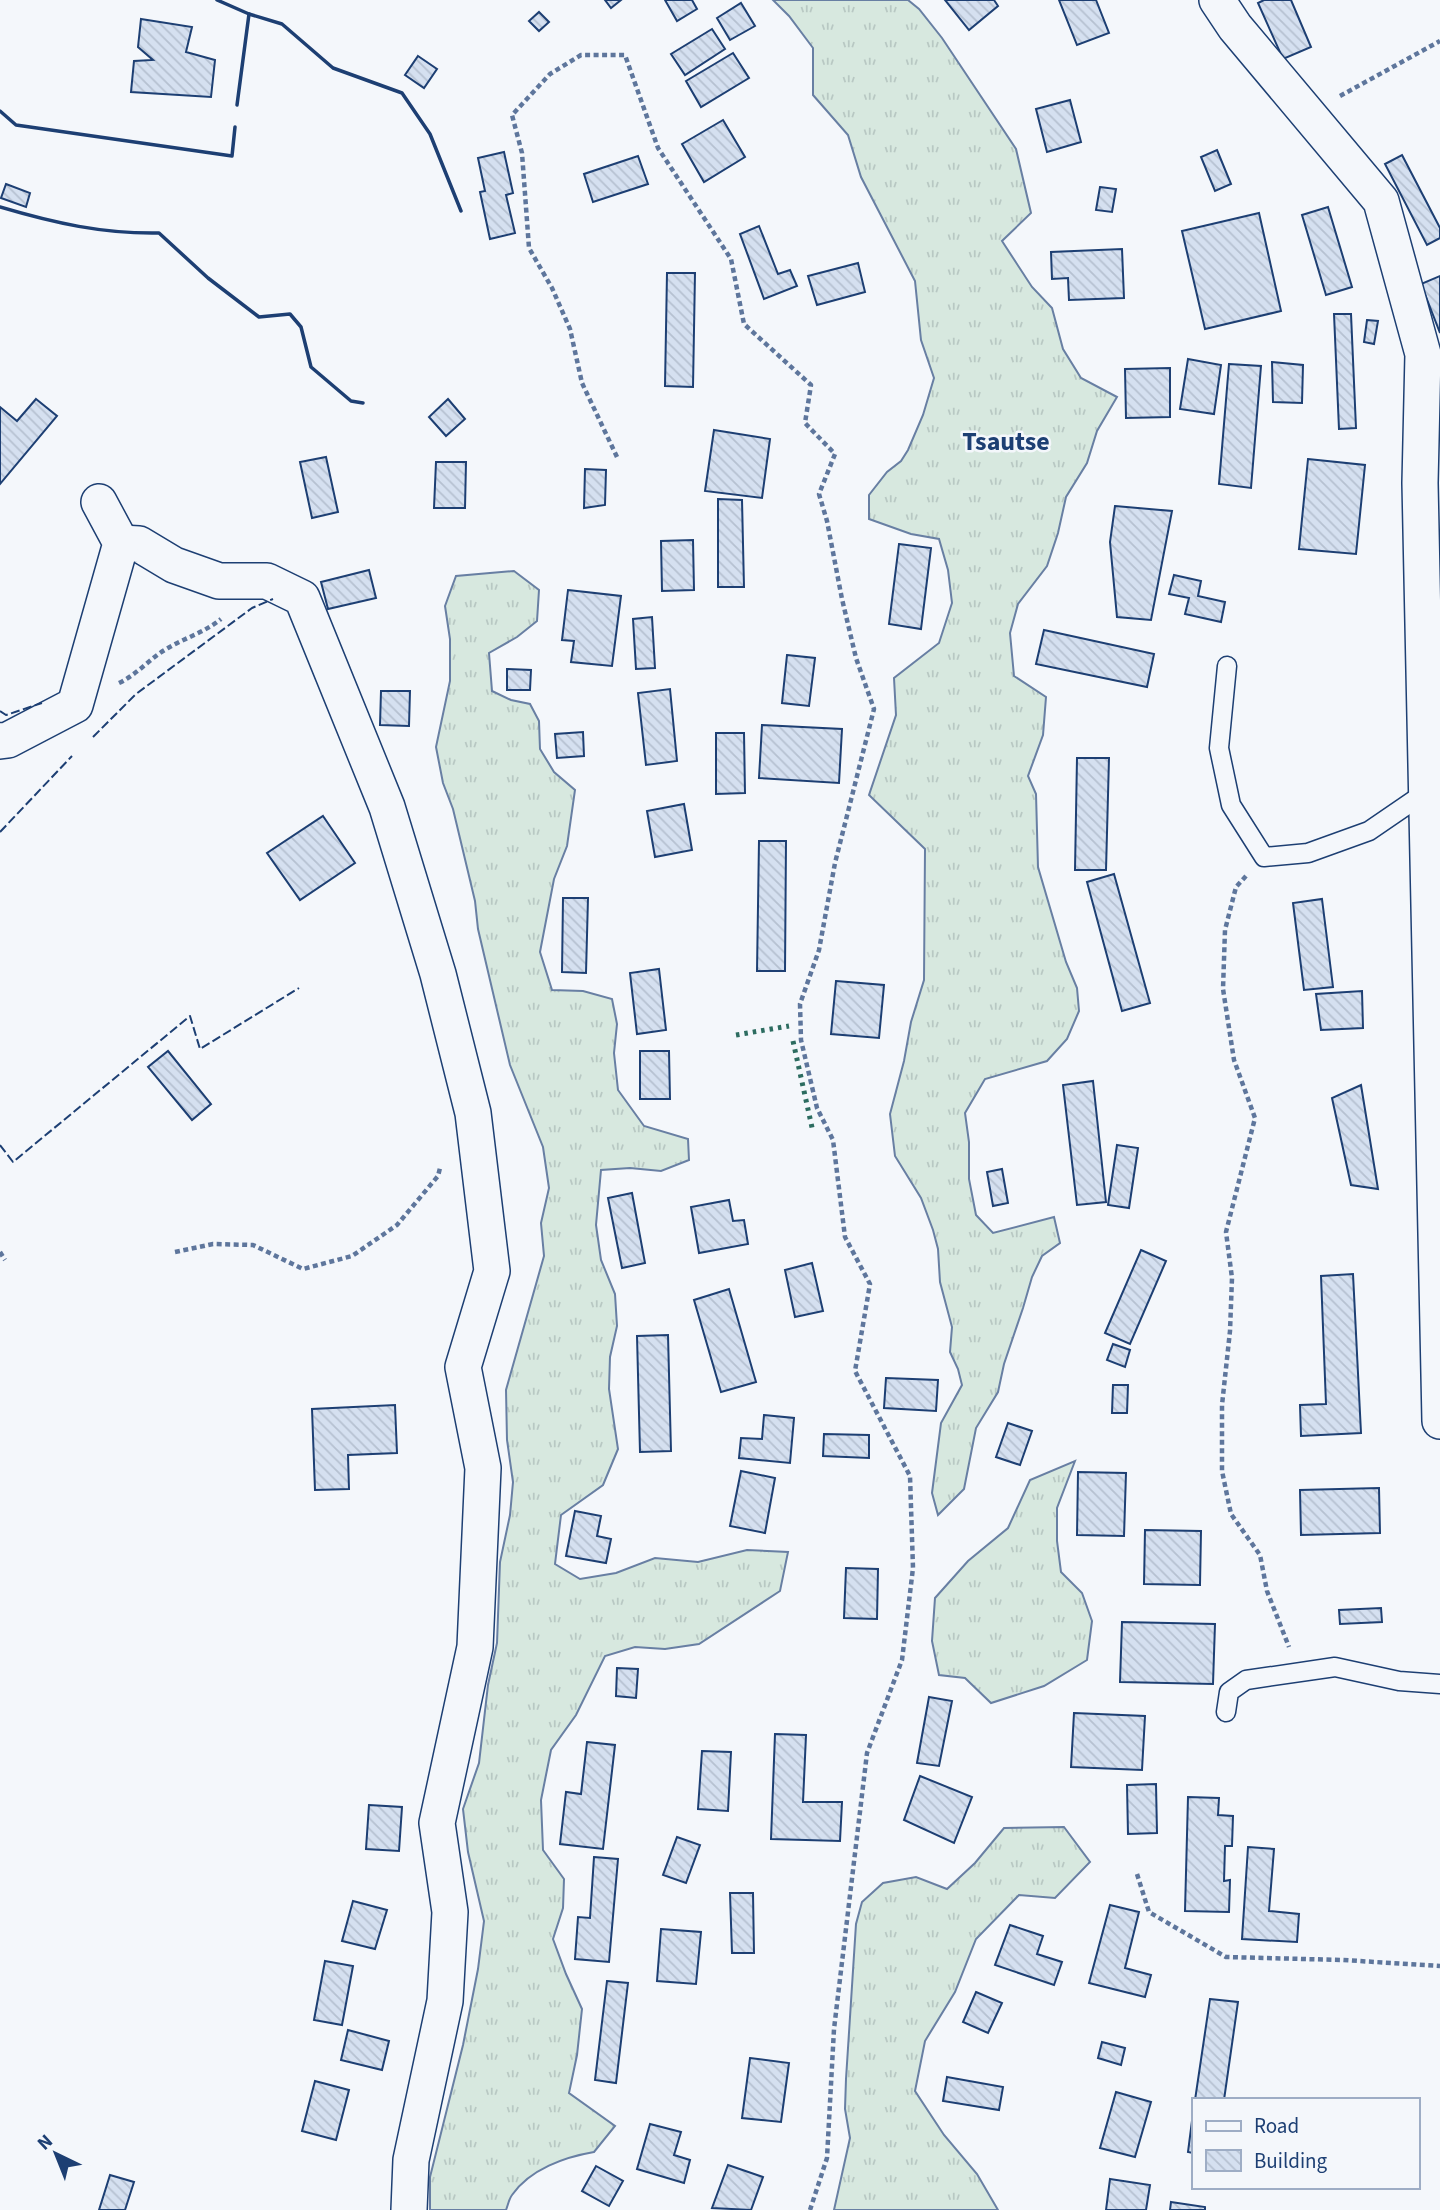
<svg xmlns="http://www.w3.org/2000/svg" width="1440" height="2210" font-family="'Source Sans 3',sans-serif">
	<style>
		.grass { fill: url(#grass-tufts); stroke: #687fa3; stroke-width: 2 }
		.building { fill: url(#building-back-hatch); stroke: #1d3f73; stroke-width: 2 }
		.lines { fill: none; stroke-linecap: round; stroke-linejoin: round }
		.service-casing { stroke: #1d3f73; stroke-width: 21 }
		.minor-casing { stroke: #1d3f73; stroke-width: 38 }
		.path { stroke: #5e769c; stroke-width: 4.5; stroke-dasharray: 5 3.5; stroke-linecap: butt }
		.service { stroke: #f4f7fb; stroke-width: 18 }
		.minor { stroke: #f4f7fb; stroke-width: 35 }
		.hedge { stroke: #2c6c60; stroke-width: 5; stroke-dasharray: 3.5 5; stroke-linecap: butt }
		.fence { stroke: #1d3f73; stroke-width: 2; stroke-dasharray: 9 3.5; stroke-linecap: butt }
		.wall { stroke: #1d3f73; stroke-width: 3.5 }
		.labels { text-anchor: middle; dominant-baseline: central; stroke-width: 5; stroke-linejoin: round; paint-order: stroke }
		.district-label { font-size: 26px; font-weight: bold; fill: #1d3f73; stroke: #f4f7fb }
	</style>
	<defs>
		<pattern id="grass-tufts" width="24" height="20" patternUnits="userSpaceOnUse" patternTransform="scale(1.75)"><rect width="24" height="20" fill="#d7e8df"/><path d="M3 7l-1-3M5 7V3M7 7l1-3M15 17l-1-3M17 17v-4M19 17l1-3" fill="none" stroke="#b8c8c3"/></pattern>
		<pattern id="building-back-hatch" width="6" height="6" patternUnits="userSpaceOnUse" patternTransform="scale(1.75)"><rect width="6" height="6" fill="#d5e0f0"/><path d="M-1 5l2 2M0 0l6 6M5-1l2 2" fill="none" stroke="#b6c1d1"/></pattern>
	</defs>
	<rect width="100%" height="100%" fill="#f4f7fb"/>
	<g class="grass">
		<polygon points="773,0 908,0 919,9 942,38 1016,149 1031,213 1002,241 1032,287 1052,308 1063,349 1081,378 1117,397 1097,431 1087,463 1066,497 1058,533 1047,566 1018,604 1010,633 1014,676 1046,697 1043,735 1028,776 1036,794 1038,867 1066,962 1077,988 1079,1011 1067,1039 1047,1061 985,1079 965,1113 969,1142 969,1179 976,1215 993,1233 1054,1217 1060,1243 1042,1256 1032,1277 1023,1308 1004,1364 998,1392 976,1428 964,1489 938,1515 932,1493 941,1423 962,1385 958,1369 950,1352 952,1327 940,1282 938,1249 933,1230 921,1198 895,1156 890,1114 904,1061 911,1022 924,980 925,849 869,795 896,715 894,678 939,643 952,603 948,570 939,539 911,534 869,519 869,495 887,472 901,461 908,450 923,415 934,378 921,340 915,281 861,177 848,135 813,95 813,48 789,16"/>
		<path d="M514 571 539 590 537 621 517 637 489 653 492 691 511 700 530 704 539 721 540 749 554 772 575 790 567 846 554 879 540 952 552 990 583 991 612 999 617 1024 614 1053 618 1090 644 1126 688 1139 689 1160 661 1171 630 1168 601 1170 596 1225 601 1260 615 1294 617 1326 610 1357 609 1389 618 1449 603 1485 561 1515 555 1564 580 1579 616 1573 655 1558 698 1562 747 1550 788 1552 780 1591 699 1644 665 1649 635 1647 605 1656 576 1715 551 1750 541 1800 543 1850 564 1879 563 1908 553 1939 566 1974 582 2009 577 2055 569 2093 615 2126 594 2152C565 2157 530 2169 512 2195 509 2199 508 2205 506 2210H430V2177L463 2045 478 1969 484 1921 468 1852 463 1809 479 1763 488 1685 497 1643 500 1562 510 1515 513 1482 507 1440 506 1390 544 1256 541 1223 549 1188 543 1147 510 1065 478 929 475 901 453 809 443 783 436 747 450 681V639L445 606 456 576Z"/>
		<polygon points="1075,1461 1057,1508 1057,1541 1061,1572 1082,1593 1092,1621 1087,1660 1044,1686 991,1703 965,1678 939,1675 932,1641 935,1598 968,1561 1008,1528 1030,1480"/>
		<polygon points="1064,1827 1090,1862 1055,1898 1019,1895 976,1939 955,1992 925,2041 915,2091 944,2135 977,2174 998,2210 834,2210 850,2138 845,2109 846,2079 856,1924 862,1902 883,1883 916,1877 947,1889 975,1863 1004,1828"/>
	</g>
	<g class="building">
		<polygon points="605,0 621,0 611,8"/>
		<polygon points="665,0 692,0 697,9 677,21"/>
		<polygon points="945,0 994,0 998,6 969,30"/>
		<polygon points="1059,0 1096,0 1109,33 1077,45"/>
		<polygon points="1264,0 1291,0 1311,47 1283,59 1258,3"/>
		<polygon points="741,3 755,26 730,40 717,18"/>
		<polygon points="539,12 549,22 539,31 529,21"/>
		<polygon points="141,19 192,27 186,52 215,60 211,97 131,92 134,61 153,60 138,47"/>
		<polygon points="712,29 725,49 685,75 671,54"/>
		<polygon points="733,53 749,78 701,107 686,81"/>
		<polygon points="418,56 437,69 424,88 405,75"/>
		<polygon points="1070,100 1081,142 1047,152 1036,109"/>
		<polygon points="723,120 745,157 704,182 682,144"/>
		<polygon points="1217,150 1231,184 1215,191 1201,157"/>
		<polygon points="504,152 513,193 506,195 515,233 490,239 480,192 485,191 478,158"/>
		<polygon points="1402,155 1440,228 1440,238 1427,245 1385,164"/>
		<polygon points="638,156 648,184 593,202 584,174"/>
		<polygon points="6,184 30,193 26,207 1,198"/>
		<polygon points="1100,187 1116,189 1112,212 1096,210"/>
		<polygon points="1328,207 1352,287 1326,295 1302,215"/>
		<polygon points="1259,213 1281,311 1205,329 1182,231"/>
		<polygon points="759,226 778,274 790,270 797,286 764,299 740,234"/>
		<polygon points="1122,249 1124,298 1069,300 1068,278 1052,279 1051,252"/>
		<polygon points="858,263 865,292 817,305 808,276"/>
		<polygon points="667,273 695,273 693,387 665,386"/>
		<polygon points="1440,276 1440,333 1421,284"/>
		<polygon points="1334,314 1351,314 1356,428 1339,429"/>
		<polygon points="1367,320 1378,321 1374,344 1364,342"/>
		<polygon points="1188,359 1221,365 1214,414 1180,409"/>
		<polygon points="1272,362 1303,365 1302,403 1273,402"/>
		<polygon points="1229,364 1261,366 1251,488 1219,484"/>
		<polygon points="1170,368 1170,417 1126,418 1125,369"/>
		<polygon points="36,399 57,416 0,484 0,407 17,421"/>
		<polygon points="448,399 465,419 446,436 429,417"/>
		<polygon points="714,430 770,439 762,498 705,491"/>
		<polygon points="326,457 338,512 312,518 300,462"/>
		<polygon points="1308,459 1365,465 1356,554 1299,549"/>
		<polygon points="436,462 466,462 465,508 434,508"/>
		<polygon points="585,469 606,470 605,505 584,508"/>
		<polygon points="718,499 742,500 744,587 718,587"/>
		<polygon points="1115,506 1172,511 1151,620 1117,617 1110,542"/>
		<polygon points="693,540 694,590 662,591 661,541"/>
		<polygon points="899,544 931,548 921,629 889,624"/>
		<polygon points="369,570 376,598 328,609 321,582"/>
		<polygon points="1174,575 1201,581 1198,596 1225,602 1221,622 1185,614 1189,598 1169,594"/>
		<polygon points="568,590 621,596 612,666 571,662 574,641 562,640"/>
		<polygon points="652,617 655,668 636,669 633,619"/>
		<polygon points="1044,630 1154,654 1147,687 1036,664"/>
		<polygon points="787,655 815,658 809,706 782,703"/>
		<polygon points="507,669 531,670 530,690 507,690"/>
		<polygon points="670,689 677,761 646,765 638,693"/>
		<polygon points="381,691 410,691 409,726 380,725"/>
		<polygon points="762,725 842,729 839,783 759,778"/>
		<polygon points="583,732 584,756 557,758 555,734"/>
		<polygon points="716,733 744,733 745,793 716,794"/>
		<polygon points="1077,758 1109,758 1106,870 1075,870"/>
		<polygon points="684,804 692,850 655,857 647,811"/>
		<polygon points="323,816 355,863 300,900 267,853"/>
		<polygon points="759,841 786,841 785,971 757,971"/>
		<polygon points="1114,874 1150,1003 1122,1011 1087,882"/>
		<polygon points="563,898 588,898 586,973 562,972"/>
		<polygon points="1322,899 1333,987 1304,990 1293,903"/>
		<polygon points="659,969 666,1030 637,1034 630,973"/>
		<polygon points="836,981 884,985 879,1038 831,1034"/>
		<polygon points="1362,991 1363,1028 1321,1030 1316,994"/>
		<polygon points="168,1051 211,1104 192,1120 148,1067"/>
		<polygon points="640,1051 669,1051 670,1099 640,1099"/>
		<polygon points="1093,1081 1106,1202 1077,1205 1063,1085"/>
		<polygon points="1361,1085 1378,1189 1351,1185 1332,1098"/>
		<polygon points="1117,1145 1138,1148 1129,1208 1108,1205"/>
		<polygon points="1002,1169 1008,1203 993,1206 987,1172"/>
		<polygon points="632,1193 645,1263 622,1268 608,1198"/>
		<polygon points="729,1200 733,1221 744,1220 748,1244 699,1253 691,1207"/>
		<polygon points="1141,1250 1166,1261 1130,1344 1105,1333"/>
		<polygon points="812,1263 823,1311 795,1317 785,1270"/>
		<polygon points="1353,1274 1361,1433 1301,1436 1300,1405 1326,1404 1321,1276"/>
		<polygon points="729,1289 756,1382 721,1392 694,1300"/>
		<polygon points="668,1335 671,1451 640,1452 637,1336"/>
		<polygon points="1113,1344 1130,1350 1125,1367 1107,1360"/>
		<polygon points="886,1378 938,1380 936,1411 884,1408"/>
		<polygon points="1113,1385 1128,1385 1127,1413 1112,1413"/>
		<polygon points="395,1405 397,1453 348,1455 349,1489 315,1490 312,1409"/>
		<polygon points="764,1415 794,1418 790,1463 739,1458 741,1438 762,1439"/>
		<polygon points="1008,1423 1032,1431 1020,1465 996,1457"/>
		<polygon points="824,1434 869,1435 869,1458 823,1456"/>
		<polygon points="741,1471 775,1478 765,1533 730,1526"/>
		<polygon points="1078,1472 1126,1473 1124,1536 1077,1535"/>
		<polygon points="1379,1488 1380,1533 1301,1535 1300,1490"/>
		<polygon points="575,1511 601,1516 597,1536 611,1539 606,1563 566,1556"/>
		<polygon points="1145,1530 1201,1531 1200,1585 1144,1584"/>
		<polygon points="846,1568 878,1569 877,1619 844,1618"/>
		<polygon points="1381,1608 1382,1622 1340,1624 1339,1610"/>
		<polygon points="1122,1622 1215,1624 1213,1684 1120,1682"/>
		<polygon points="617,1668 638,1669 636,1698 616,1696"/>
		<polygon points="929,1697 952,1701 939,1766 917,1763"/>
		<polygon points="1074,1713 1145,1716 1142,1770 1071,1767"/>
		<polygon points="775,1734 806,1735 803,1802 842,1802 840,1841 771,1839"/>
		<polygon points="587,1742 615,1745 603,1849 560,1844 566,1792 581,1794"/>
		<polygon points="702,1751 731,1752 728,1811 698,1809"/>
		<polygon points="920,1776 972,1797 954,1843 904,1820"/>
		<polygon points="1156,1784 1157,1833 1128,1834 1127,1785"/>
		<polygon points="1188,1797 1219,1798 1218,1815 1233,1816 1232,1846 1225,1846 1224,1881 1230,1880 1229,1912 1185,1911"/>
		<polygon points="369,1805 402,1807 399,1851 366,1849"/>
		<polygon points="677,1837 700,1845 686,1883 663,1875"/>
		<polygon points="1248,1847 1274,1849 1269,1911 1299,1914 1297,1942 1242,1939"/>
		<polygon points="594,1857 618,1859 609,1962 575,1959 578,1917 590,1918"/>
		<polygon points="730,1893 753,1893 754,1953 732,1953"/>
		<polygon points="353,1901 387,1910 375,1949 342,1941"/>
		<polygon points="1110,1905 1139,1912 1125,1968 1151,1975 1145,1997 1089,1983"/>
		<polygon points="1010,1925 1043,1936 1037,1954 1062,1962 1054,1985 995,1965"/>
		<polygon points="661,1929 701,1932 696,1984 657,1981"/>
		<polygon points="325,1961 353,1966 342,2025 314,2020"/>
		<polygon points="607,1981 628,1983 616,2083 595,2080"/>
		<polygon points="976,1992 1002,2003 988,2033 963,2022"/>
		<polygon points="1210,1999 1238,2002 1224,2100 1195,2100"/>
		<polygon points="348,2030 389,2041 382,2070 341,2060"/>
		<polygon points="1102,2042 1125,2048 1121,2065 1098,2058"/>
		<polygon points="750,2058 789,2063 781,2122 742,2118"/>
		<polygon points="947,2077 1003,2087 999,2110 943,2101"/>
		<polygon points="315,2081 349,2090 336,2140 302,2131"/>
		<polygon points="1116,2092 1151,2102 1135,2157 1100,2148"/>
		<polygon points="1193,2113 1193,2153 1188,2152"/>
		<polygon points="650,2124 681,2132 674,2155 690,2160 684,2183 637,2169"/>
		<polygon points="728,2165 763,2177 751,2210 712,2208"/>
		<polygon points="596,2166 623,2181 609,2206 582,2191"/>
		<polygon points="110,2175 134,2182 125,2210 99,2210"/>
		<polygon points="1110,2179 1150,2185 1146,2210 1106,2210"/>
		<polygon points="1171,2202 1205,2207 1205,2210 1170,2210"/>
	</g>
	<g class="lines">
		<g class="service-casing">
			<g id="service">
				<polyline points="1227,666 1219,748 1231,805 1264,857 1308,853 1369,831 1426,792"/>
				<polyline points="1226,1712 1229,1692 1246,1680 1335,1667 1399,1681 1440,1684"/>
			</g>
		</g>
		<g class="minor-casing">
			<g id="minor">
				<polyline points="1217,0 1235,27 1381,201 1423,354 1420,483 1440,1421"/>
				<polyline points="121,543 139,544 174,565 219,581 267,581 302,598 387,807 438,974 473,1113 492,1271 463,1367 483,1468 475,1647 437,1823 450,1912 445,2001 411,2160 409,2210"/>
				<polyline points="0,741 8,740 75,705 121,543 99,502"/>
			</g>
		</g>
		<g class="path">
			<polyline points="1340,96 1440,41"/>
			<polyline points="617,457 582,383 570,329 552,288 529,248 522,153 512,115 550,74 581,55 625,55 658,148 731,259 744,324 811,385 805,423 835,454 819,494 827,521 842,599 856,658 874,709 835,863 819,950 800,1004 801,1040 817,1108 833,1140 845,1237 870,1284 855,1371 910,1476 913,1568 902,1660 867,1753 834,2029 827,2158 810,2210"/>
			<path d="M119 683C138 674 150 658 168 648 185 638 205 632 221 619"/>
			<polyline points="1246,876 1236,887 1225,930 1223,989 1234,1060 1255,1118 1226,1232 1232,1278 1230,1331 1222,1405 1222,1471 1231,1514 1260,1555 1267,1591 1289,1647"/>
			<polyline points="0,1252 5,1260"/>
			<polyline points="175,1252 213,1244 253,1245 303,1269 352,1256 397,1225 438,1176 440,1168"/>
			<polyline points="1137,1874 1149,1912 1226,1957 1343,1960 1440,1966"/>
		</g>
		<use href="#service" class="service"/>
		<use href="#minor" class="minor"/>
		<g class="hedge">
			<polyline points="736,1035 789,1026"/>
			<polyline points="793,1041 813,1132"/>
		</g>
		<g class="fence">
			<polyline points="0,711 6,715 42,703"/>
			<polyline points="93,737 136,694 252,608 273,599"/>
			<polyline points="0,832 72,756"/>
			<polyline points="0,1145 13,1162 190,1016 200,1049 299,988"/>
		</g>
		<g class="wall">
			<polyline points="217,0 249,14 282,24 333,68 402,93 430,134 461,211"/>
			<polyline points="237,105 249,14"/>
			<polyline points="0,111 16,125 232,156 235,127"/>
			<path d="M0 207C54 223 103 234 159 233L208 278 259 317 290 314 301 327 311 367 351 401 363 403"/>
		</g>
	</g>
	<g class="labels">
		<g class="district-label">
			<text x="1006" y="441">Tsautse</text>
		</g>
	</g>
	<rect x="1192" y="2098" width="228" height="91" fill="#f4f7fb" stroke="#9eadc5" stroke-width="2"/>
	<rect x="1206" y="2121" width="35" height="10" fill="#f4f7fb" stroke="#9eadc5" stroke-width="2"/>
	<text x="1254" y="2133" font-size="21" fill="#1d3f73">Road</text>
	<rect x="1206" y="2150" width="35" height="21" fill="url(#building-back-hatch)" stroke="#9eadc5" stroke-width="2"/>
	<text x="1254" y="2168" font-size="21" fill="#1d3f73">Building</text>
	<g transform="translate(56 2154) rotate(317)" stroke="#f4f7fb" stroke-width="5" paint-order="stroke">
	<path d="M0-5L12 26L0 18L-12 26Z" fill="#1d3f73"/>
	<text y="-10" font-size="19" font-weight="bold" text-anchor="middle" fill="#1d3f73">N</text>
	</g>
</svg>
